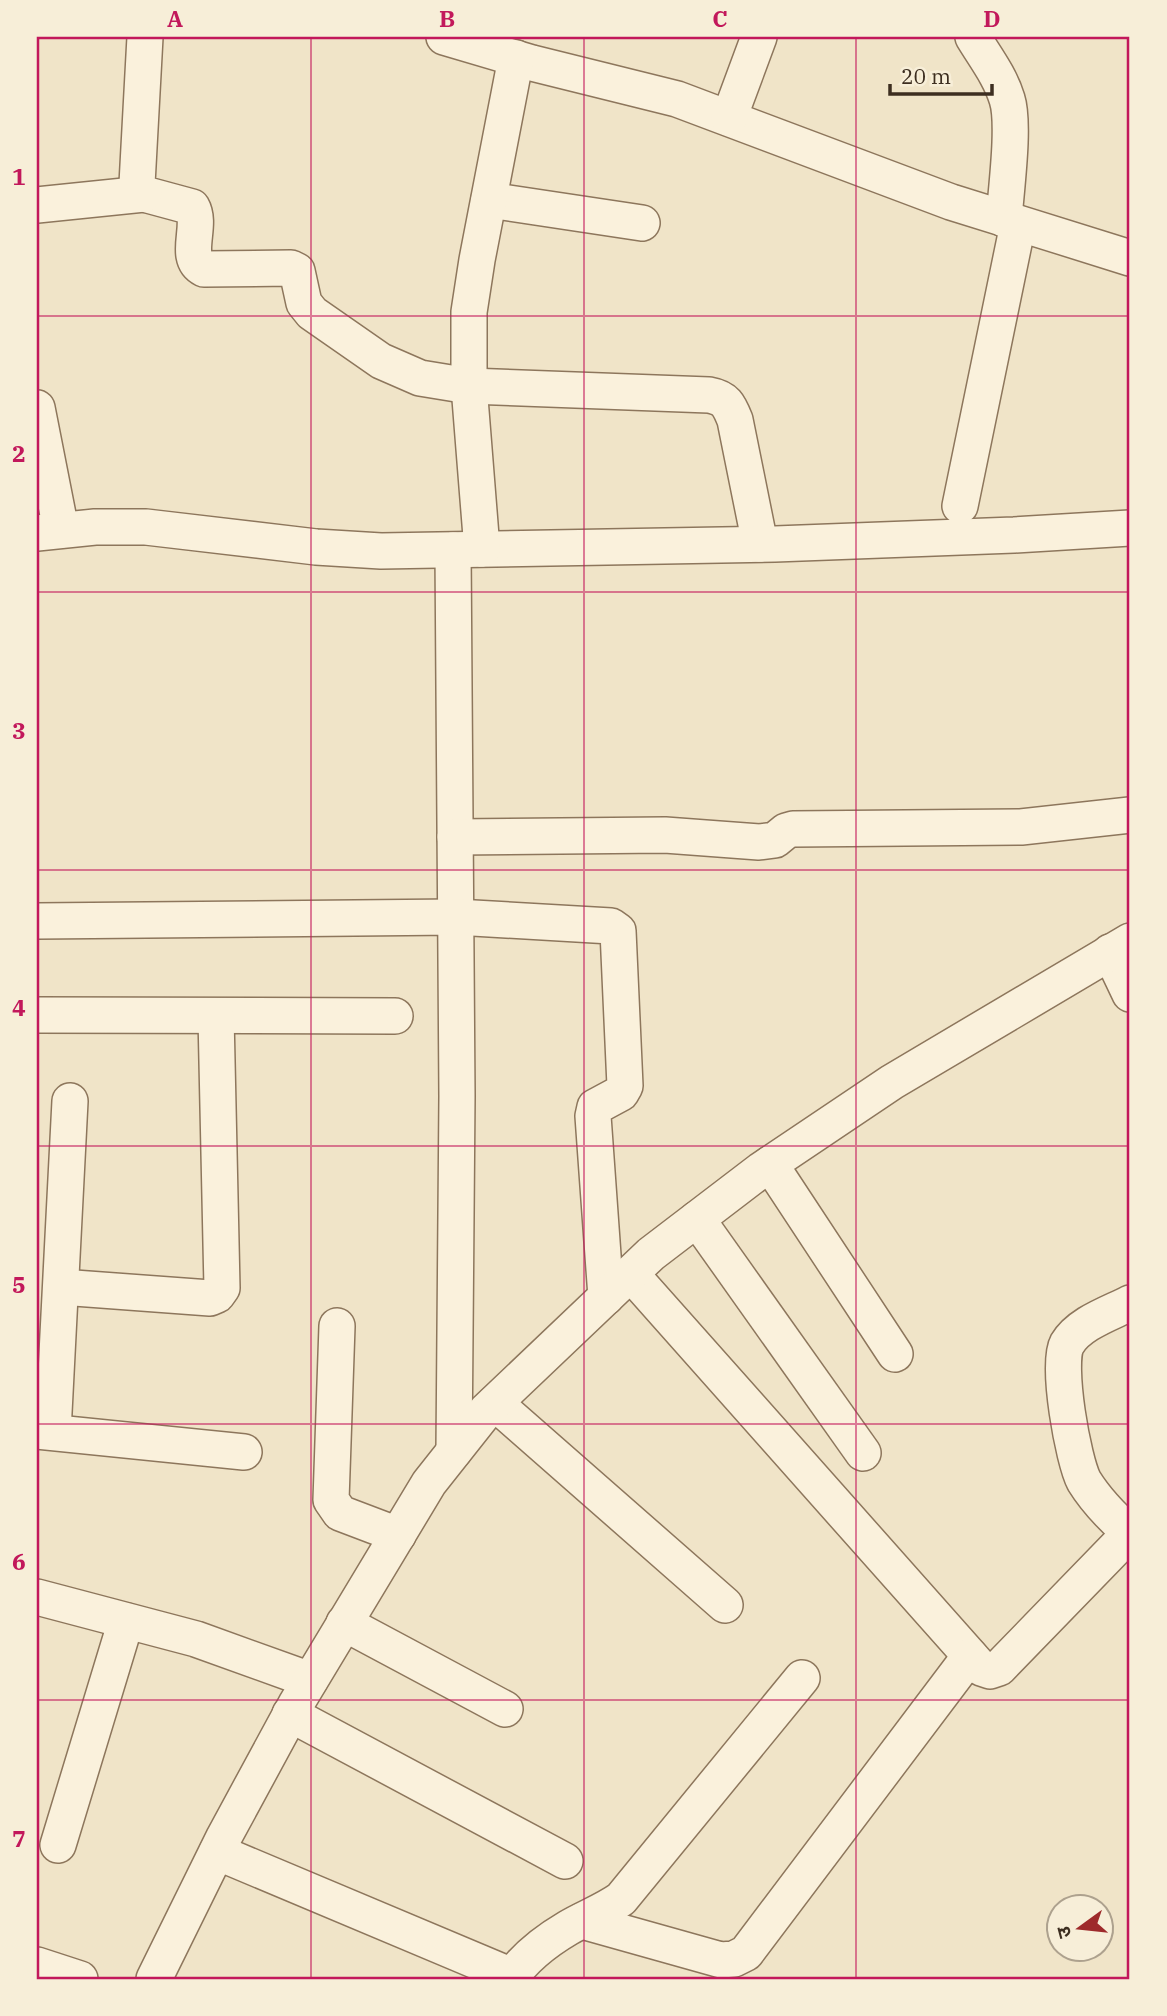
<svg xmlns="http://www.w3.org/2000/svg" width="1167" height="2016" font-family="'IBM Plex Serif','Noto Sans Devanagari',serif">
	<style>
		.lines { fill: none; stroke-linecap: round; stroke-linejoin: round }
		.street-casing { stroke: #8d765c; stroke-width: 38 }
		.street { stroke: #faf1dc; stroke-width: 35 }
		.grid { fill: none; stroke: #c2185b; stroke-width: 2; stroke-opacity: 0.55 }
		.neatline { fill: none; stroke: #c2185b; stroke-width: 2.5 }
		.grid-label { font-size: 23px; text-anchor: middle; font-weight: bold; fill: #c2185b }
	</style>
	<rect width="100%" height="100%" fill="#f0e4c8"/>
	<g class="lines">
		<g class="street-casing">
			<g id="street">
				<path d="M145 37 137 184 138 190 144 194 192 207C203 226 182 258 204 269L291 268 297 271 304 303 312 313 381 361 420 378 469 386 709 395C726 398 729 405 735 420L760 544"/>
				<polyline points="444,37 532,63 677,99 951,202 1130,258"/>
				<path d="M973 37C985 57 1000 76 1007 99 1015 124 1006 190 1004 219"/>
				<polyline points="729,118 759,37"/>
				<polyline points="489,200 642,223"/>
				<polyline points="37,205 144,194"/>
				<polyline points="37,408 61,530"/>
				<polyline points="960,506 1018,224"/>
				<polyline points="37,533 95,527 146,527 316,547 381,551 775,544 1014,535 1130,528"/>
				<polyline points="482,549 469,386 469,312 477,260 516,58"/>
				<polyline points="453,550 457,1096 454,1451"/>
				<polyline points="455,837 665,835 759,842 775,840 786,831 793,829 1021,827 1130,815"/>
				<polyline points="37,921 456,917 611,926 618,931 625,1086 621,1093 595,1107 593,1116 606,1297"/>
				<polyline points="1110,952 1130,994"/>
				<polyline points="37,1015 395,1016"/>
				<polyline points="770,1164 895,1354"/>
				<polyline points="697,1219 863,1453"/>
				<polyline points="631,1274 981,1668 990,1671 999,1668 1130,1533"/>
				<polyline points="61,1287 210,1298 217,1295 222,1288 216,1016"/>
				<path d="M1130 1303C1111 1313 1079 1323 1067 1344 1056 1364 1073 1460 1084 1481 1097 1502 1112 1517 1130 1533"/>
				<polyline points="337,1326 331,1500 340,1513 398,1535"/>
				<polyline points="495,1403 725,1605"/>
				<polyline points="37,1431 244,1452"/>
				<polyline points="53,1432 70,1101"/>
				<polyline points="37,1597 196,1639 310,1680"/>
				<polyline points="344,1623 505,1709"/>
				<polyline points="290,1714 565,1861"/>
				<polyline points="58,1845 126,1621"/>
				<polyline points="217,1852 512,1976"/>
				<polyline points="582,1921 721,1960 734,1959 746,1953 970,1656"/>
				<polyline points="37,1965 80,1979"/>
				<polyline points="154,1979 224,1837 296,1704 429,1483 486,1411 651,1254 761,1170 892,1082 1130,941"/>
				<path d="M510 1979C524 1958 546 1941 568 1928 585 1918 604 1911 621 1899L802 1678"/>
			</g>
		</g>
		<use href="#street" class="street"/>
	</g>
	<path class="grid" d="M311 37V1979M584 37V1979M856 37V1979M37 316H1130M37 592H1130M37 870H1130M37 1146H1130M37 1424H1130M37 1700H1130"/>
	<rect width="1167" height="2016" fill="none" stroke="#f7eed8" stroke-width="77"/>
	<g transform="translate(1080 1928) rotate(255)"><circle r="33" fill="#f7eed8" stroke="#ada18e" stroke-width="2"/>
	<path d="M0-5L12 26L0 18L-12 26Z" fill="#9e2a2b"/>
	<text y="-10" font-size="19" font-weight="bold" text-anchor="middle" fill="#3d2e20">उ</text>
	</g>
	<path d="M890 84v10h102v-10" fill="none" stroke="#3d2e20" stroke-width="3.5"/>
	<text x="901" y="84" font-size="21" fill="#3d2e20" stroke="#f7eed8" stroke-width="5" paint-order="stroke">20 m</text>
	<rect x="38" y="38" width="1090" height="1940" class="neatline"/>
	<g class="grid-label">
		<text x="175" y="27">A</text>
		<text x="447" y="27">B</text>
		<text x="720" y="27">C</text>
		<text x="992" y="27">D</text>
		<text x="19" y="185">1</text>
		<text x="19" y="462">2</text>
		<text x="19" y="739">3</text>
		<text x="19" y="1016">4</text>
		<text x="19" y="1293">5</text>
		<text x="19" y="1570">6</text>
		<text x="19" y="1847">7</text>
	</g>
</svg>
